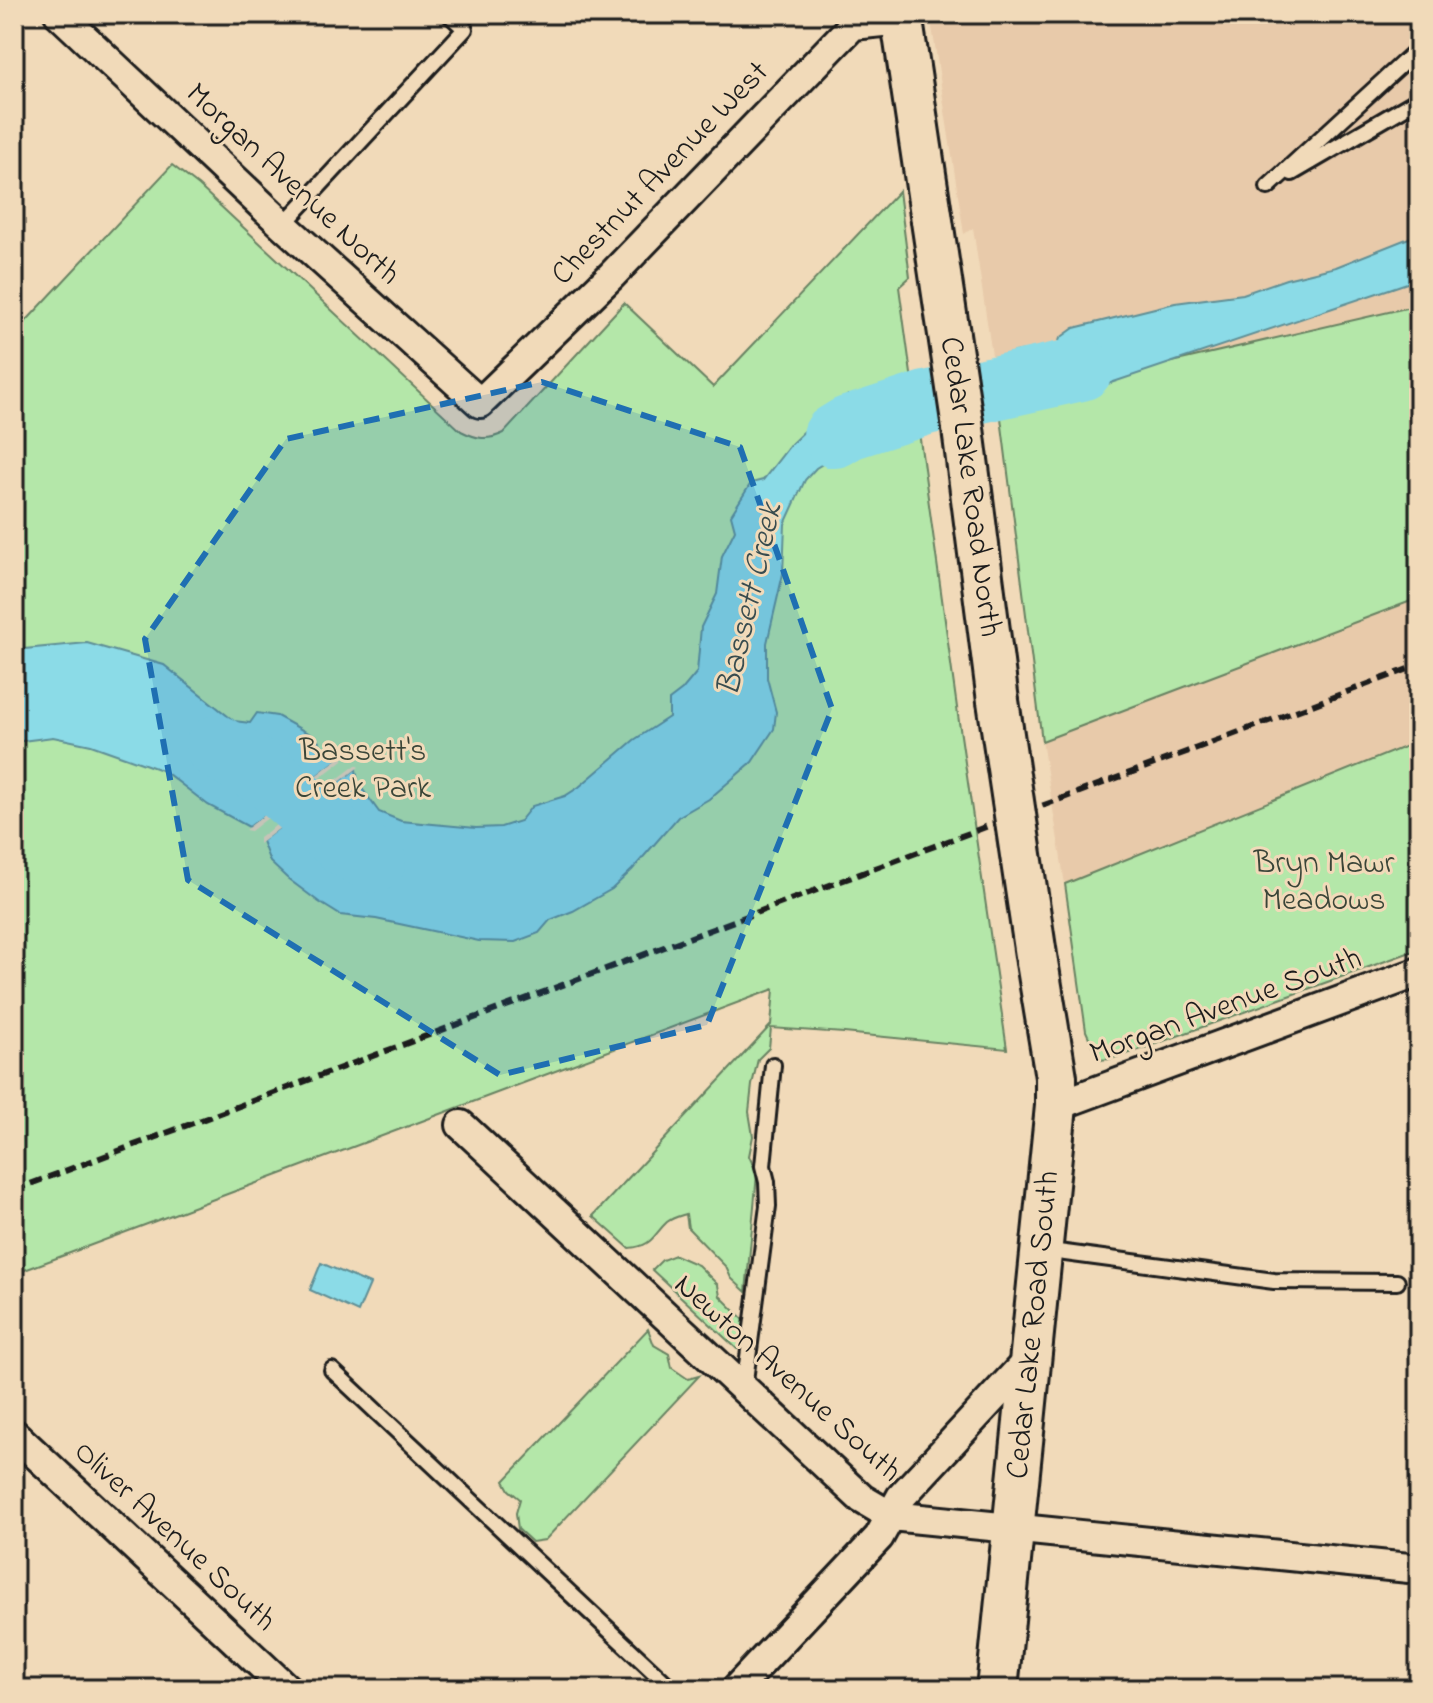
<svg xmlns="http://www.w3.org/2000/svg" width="1433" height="1703" font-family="'Indie Flower',sans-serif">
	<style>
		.built { fill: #e8caaa }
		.green { fill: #b4e7a9; stroke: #688262; stroke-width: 2 }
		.water { fill: #8bdbe7; stroke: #5f8f96; stroke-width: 2 }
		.pier { fill: #f1dab9 }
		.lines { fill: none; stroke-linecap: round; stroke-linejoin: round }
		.river { stroke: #8bdbe7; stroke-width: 64 }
		.lane-casing { stroke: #1c1c1c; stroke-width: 20 }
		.street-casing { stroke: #1c1c1c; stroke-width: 34 }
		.secondary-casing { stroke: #1c1c1c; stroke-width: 46 }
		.lane { stroke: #f1dab9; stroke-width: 14 }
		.street { stroke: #f1dab9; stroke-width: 28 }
		.secondary { stroke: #f1dab9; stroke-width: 40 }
		.rail { stroke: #1c1c1c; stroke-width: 6; stroke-dasharray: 12 6; stroke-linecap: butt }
		.secondary-bridge-casing { stroke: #1c1c1c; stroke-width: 46; stroke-linecap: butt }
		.secondary-bridge { stroke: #f1dab9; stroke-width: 40 }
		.marked { fill: #1f6fb2; fill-opacity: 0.2; stroke: #1f6fb2; stroke-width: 6; stroke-dasharray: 16 10; stroke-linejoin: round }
		.labels { text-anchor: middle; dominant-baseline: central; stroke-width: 6; stroke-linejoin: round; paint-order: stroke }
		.street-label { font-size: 32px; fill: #1c1c1c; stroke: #f1dab9 }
		.park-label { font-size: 32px; fill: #3a4538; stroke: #f1dab9 }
		.water-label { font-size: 34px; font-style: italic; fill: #384c4f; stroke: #f1dab9 }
	</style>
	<rect width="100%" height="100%" fill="#f1dab9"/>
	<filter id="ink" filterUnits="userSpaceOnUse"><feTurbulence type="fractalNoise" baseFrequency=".0125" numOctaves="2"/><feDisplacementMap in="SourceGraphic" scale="16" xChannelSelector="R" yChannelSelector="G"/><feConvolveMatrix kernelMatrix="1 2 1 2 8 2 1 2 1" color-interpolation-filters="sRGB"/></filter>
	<g filter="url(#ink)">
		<g class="built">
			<polygon points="930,14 1419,14 1419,305 999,402 973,228 964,234"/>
			<polygon points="1419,598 1419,741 1065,884 1042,741"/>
		</g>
		<g class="green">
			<path d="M172 165 199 186 461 431C477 439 487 441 504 433L624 303 713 387 899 191 910 277 899 287 958 715 1007 1049 844 1033 771 1028 769 1048 758 1059 752 1085 749 1112 753 1136 749 1156 757 1174 746 1292 731 1278 726 1267 688 1228 686 1214C680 1216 672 1218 667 1222 652 1236 653 1246 629 1248L593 1216 771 1025 774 989 14 1274V334Z"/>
			<polygon points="1419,305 1419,598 1042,741 999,402"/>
			<polygon points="1419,741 1419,949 1133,1052 1110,1059 1099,1060 1086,1031 1065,884"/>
			<polygon points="675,1255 698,1265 718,1285 720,1296 744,1320 741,1349 737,1349 652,1270 662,1260"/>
			<polygon points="648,1329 654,1345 669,1354 672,1368 688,1379 699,1376 545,1540 532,1542 518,1529 516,1513 520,1499 509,1490 504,1481"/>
		</g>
		<g class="water">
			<polygon points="1419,234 1419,279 1081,393 1000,415 991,358 1019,351 1057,348 1060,338 1074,328 1175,303 1243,294 1286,279 1336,267"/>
			<polygon points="912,379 919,428 859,447 831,459 816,468 805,480 785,524 783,574 767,643 767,678 776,712 774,729 752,762 709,799 678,817 632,870 612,889 573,911 550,920 539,933 515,942 479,941 376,919 340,915 319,902 287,878 270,862 262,841 356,769 358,783 379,812 401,821 476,828 501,827 520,821 532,806 565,796 579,787 634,740 669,717 669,700 682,690 697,672 701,627 717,594 722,556 735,530 731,515 751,483 763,480 791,444 821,415 848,395 854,395"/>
			<polygon points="87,643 164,665 234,721 250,723 257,713 277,716 315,737 329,755 341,757 249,827 208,805 164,771 91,745 53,737 14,742 14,650"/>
			<polygon points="321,1263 370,1284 358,1312 310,1290"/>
		</g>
		<g class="pier">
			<polygon points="344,754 343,760 251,831 245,830"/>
			<polygon points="356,765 359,767 259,844 259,838"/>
		</g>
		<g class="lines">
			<g class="river">
				<polyline points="835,436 848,428 926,403 1081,369"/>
				<polyline points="217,747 270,778 346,845 374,861"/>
			</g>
			<g class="lane-casing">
				<g id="lane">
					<polyline points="1292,173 1419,99"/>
					<polyline points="1268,187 1419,48"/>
					<polyline points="283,225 465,29 449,14"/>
					<polyline points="1043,1250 1274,1281 1397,1282"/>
					<polyline points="332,1370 672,1689"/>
					<polyline points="744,1388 768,1206 767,1182 763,1166 773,1065"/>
				</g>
			</g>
			<g class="street-casing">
				<g id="street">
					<polyline points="59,14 283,225 480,403 612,275 853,25 902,20"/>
					<polyline points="1056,1106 1419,972"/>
					<polyline points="461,1125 862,1499 891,1516 1419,1569"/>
					<polyline points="14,1434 287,1689"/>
					<polyline points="736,1689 879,1537 901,1497 1029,1359"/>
				</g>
			</g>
			<g class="secondary-casing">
				<g id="secondary">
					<path id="s1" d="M901 14 962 421 998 701"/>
					<path id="s2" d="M997 1689 1056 1106V1077L1037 962"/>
				</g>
			</g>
			<use href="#lane" class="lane"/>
			<use href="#street" class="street"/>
			<use href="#secondary" class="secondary"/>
			<polyline class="rail" points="14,1190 1419,665"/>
			<g class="secondary-bridge-casing">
				<polyline id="secondary-bridge" points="998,701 1037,962"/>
			</g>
			<use href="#secondary-bridge" class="secondary-bridge"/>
		</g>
	</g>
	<path class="marked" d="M542 382 740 447 832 709 707 1025 500 1075 188 880 145 639 286 439Z"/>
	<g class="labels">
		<g class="street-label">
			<text transform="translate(661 174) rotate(-46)">Chestnut Avenue West</text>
			<text transform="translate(292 185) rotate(43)">Morgan Avenue North</text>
			<text stroke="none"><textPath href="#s1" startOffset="478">Cedar Lake Road North</textPath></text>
			<text transform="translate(1226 1007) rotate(-20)">Morgan Avenue South</text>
			<text stroke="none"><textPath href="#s2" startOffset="366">Cedar Lake Road South</textPath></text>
			<text transform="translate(787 1379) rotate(42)">Newton Avenue South</text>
			<text transform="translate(174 1537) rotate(43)">Oliver Avenue South</text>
		</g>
		<g class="park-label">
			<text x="363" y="752">Bassett's<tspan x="363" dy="37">Creek Park</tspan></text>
			<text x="1324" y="864">Bryn Mawr<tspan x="1324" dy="37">Meadows</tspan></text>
		</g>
		<g class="water-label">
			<text transform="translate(751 600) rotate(-77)">Bassett Creek</text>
		</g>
	</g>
	<rect width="1433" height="1703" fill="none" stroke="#f1dab9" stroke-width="48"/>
	<rect x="24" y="24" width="1385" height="1655" fill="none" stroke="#1c1c1c" stroke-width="3" filter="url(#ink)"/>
</svg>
